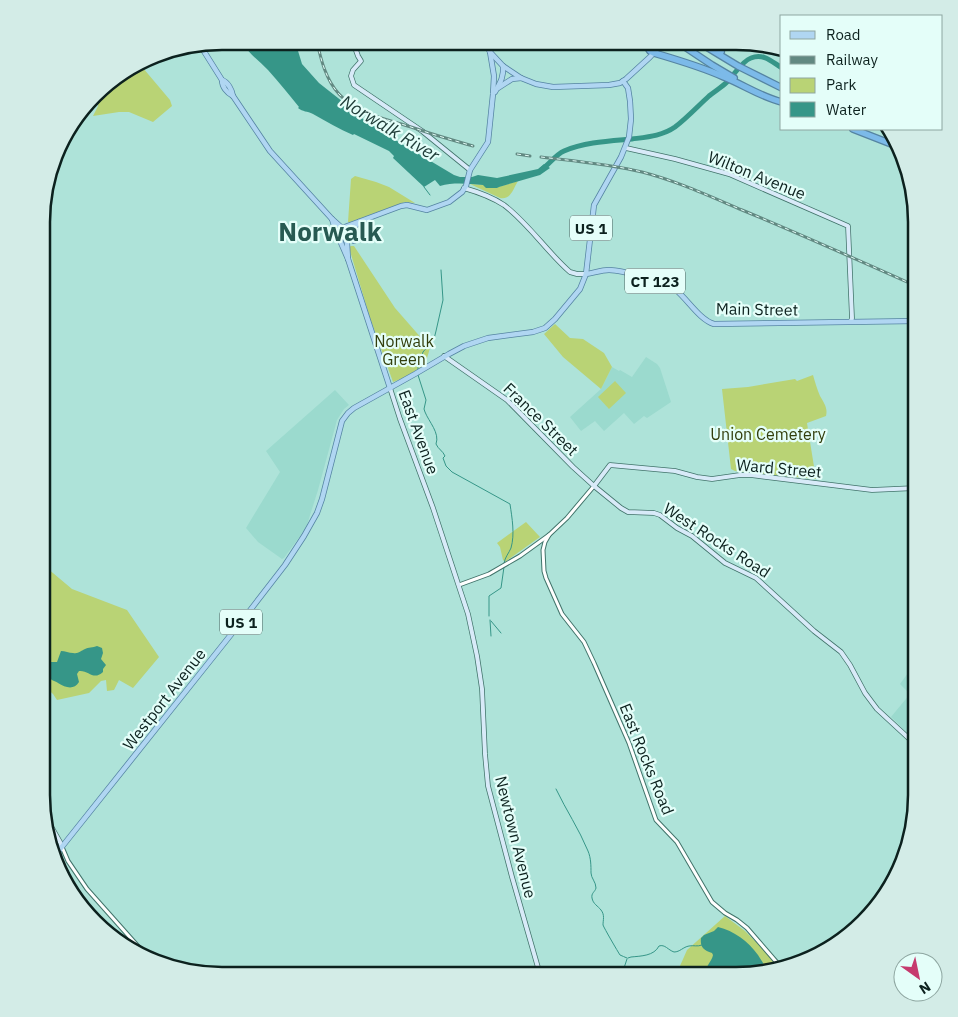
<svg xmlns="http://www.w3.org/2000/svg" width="958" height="1017" font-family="'IBM Plex Sans',sans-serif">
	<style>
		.built { fill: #9bdace }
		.green { fill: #b9d375 }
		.water { fill: #369688 }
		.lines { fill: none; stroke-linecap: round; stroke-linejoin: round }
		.stream { stroke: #369688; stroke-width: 1 }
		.river { stroke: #369688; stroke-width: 5 }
		.tertiary-casing { stroke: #41736a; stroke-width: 5 }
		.secondary-casing { stroke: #41736a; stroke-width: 5.5 }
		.primary-casing { stroke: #5584a2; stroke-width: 6 }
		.motorway-casing { stroke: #5584a2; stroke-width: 8 }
		.tertiary { stroke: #fff; stroke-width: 3 }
		.secondary { stroke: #d8eaf8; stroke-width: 4 }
		.primary { stroke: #b0d6f2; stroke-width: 4.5 }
		.motorway { stroke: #7cbae9; stroke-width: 5.5 }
		.rail-casing { stroke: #628982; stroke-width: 3 }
		.rail { stroke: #e4fef9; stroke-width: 1; stroke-dasharray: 4; stroke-linecap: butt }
		.labels { text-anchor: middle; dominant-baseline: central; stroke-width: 4.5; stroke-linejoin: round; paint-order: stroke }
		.shield { fill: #e4fef9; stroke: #4d6360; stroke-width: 1 }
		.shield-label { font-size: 15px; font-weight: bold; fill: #0c211e }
		.street-label { font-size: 16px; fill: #0c211e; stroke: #e4fef9 }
		.park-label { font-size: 16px; fill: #323e0c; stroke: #e4fef9 }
		.water-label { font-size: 18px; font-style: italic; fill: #213e3a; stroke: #e4fef9 }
		.town-label { font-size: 26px; font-weight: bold; fill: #275a52; stroke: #e4fef9 }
		.rim { fill: none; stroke: #0c211e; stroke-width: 2.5 }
	</style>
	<rect width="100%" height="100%" fill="#aee3d9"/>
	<g class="built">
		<polygon points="646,357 657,364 660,368 671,402 647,418 644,416 634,424 624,413 604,431 595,421 581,431 570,417 601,389 612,367 619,371 620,370 632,377"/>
		<polygon points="335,390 349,405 344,409 337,420 318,490 306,528 284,558 282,559 258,542 246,528 280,472 266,451"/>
		<polygon points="916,662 916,741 891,717 910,694 900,684"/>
	</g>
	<g class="green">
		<polygon points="139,66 143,68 170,100 172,106 153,122 129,112 119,112 93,116 98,106 99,90 101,88"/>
		<polygon points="355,176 376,182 389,187 415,203 405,202 350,222 348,222 351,179"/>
		<path d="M518 181C513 189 511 200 500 198L470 184 484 185 497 188 498 187Z"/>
		<polygon points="351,246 354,246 395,308 430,348 425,365 403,378 393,382 370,318 350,251 349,247"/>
		<polygon points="555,324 570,338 583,339 604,353 612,367 601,389 563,357 544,334"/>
		<path d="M813 375C815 382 817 389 820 396 824 403 828 408 826 416L807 423 816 479 735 471 731 469 722 389 748 387 795 379 797 381Z"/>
		<polygon points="615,381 626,393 609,409 598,397"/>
		<polygon points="526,522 540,537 505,562 503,560 500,547 497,543"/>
		<polygon points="47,568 72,589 127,610 159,657 133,688 119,680 114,690 107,691 106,680 101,681 89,693 57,700 53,694 42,684 42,652 45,651 42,632 43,572"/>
		<polygon points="725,916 745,931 779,965 748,975 676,975 687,950"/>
	</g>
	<g class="water">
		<path d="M241 41H295L302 64 319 83 357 113V115L411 150H412L454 175 460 177H472L478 175 497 178 538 169 544 164 550 168 540 175 499 187 497 188H486L483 185C469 184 454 182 440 186L435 180 424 187 393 158 394 156 389 151 354 134 353 135C339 129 326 121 313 114 307 111 303 112 298 108L299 107C289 95 279 82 268 70 259 61 248 53 241 41Z"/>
		<path d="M97 646 102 648 103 653 101 659 106 665 103 669V672C93 681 89 670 79 671L77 674 79 682C74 690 66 688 58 683 57 682 51 680 51 679 48 675 45 667 45 663L48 662H57L61 651C65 651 69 653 73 653 79 654 80 651 85 649 88 647 93 648 97 646Z"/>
		<path d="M718 927C734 931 748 941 758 955 761 960 764 963 765 969L748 975H696C699 973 703 975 706 972 706 965 712 961 713 955L712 953C703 950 700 947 701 938L704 935 714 931Z"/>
	</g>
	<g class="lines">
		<g class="stream">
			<polyline points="424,187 430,195"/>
			<polyline points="418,371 418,366 423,352 434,339 436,331 443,300 441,270"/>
			<path d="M418 375 426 400 424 409 425 412C429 422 440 433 436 444 438 449 443 451 445 456L443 458 446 466 452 472 510 504C512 518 515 534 511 548 509 553 505 557 504 563"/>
			<polyline points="489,616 489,596 501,588 504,567"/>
			<polyline points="490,620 491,636"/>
			<polyline points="491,621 501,633"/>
			<path d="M556 789C566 810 579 829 588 851 591 858 591 866 591 873 591 878 596 882 596 888 595 892 591 893 592 898 593 904 598 906 601 910 605 915 603 920 603 925 604 928 618 952 620 955 622 956 625 957 627 958"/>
			<path d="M628 958 631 957C641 956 654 956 659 946 665 944 668 950 674 952 680 952 683 947 689 946 694 945 697 947 702 945"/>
			<polyline points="627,959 624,968 627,975"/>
			<polyline points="764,966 769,968"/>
		</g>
		<path class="river" d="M541 170C550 164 555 155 564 151 585 142 610 141 632 139 647 137 662 136 675 127 687 118 698 106 709 96 715 91 722 87 727 82 734 75 742 61 751 58 764 53 772 62 782 68"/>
		<g class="tertiary-casing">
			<g id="tertiary">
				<polyline points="549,535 545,542 543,550 544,571 546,578 562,614 584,642 594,663 629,743 656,820 677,842 712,902 725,913 737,920 747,928 779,965"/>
				<polyline points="459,585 489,574 520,556 549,535 567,518 594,486"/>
				<polyline points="62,847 68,861 87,889 143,952 142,955"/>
			</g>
		</g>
		<g class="secondary-casing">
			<g id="secondary">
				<polyline points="353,42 358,56 361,61 353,70 351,76 354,85 422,131 470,170"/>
				<polyline points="626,148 675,159 729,174 848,226 852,318 851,321"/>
				<path d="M464 188C478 192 492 197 504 205 529 224 547 252 570 272L577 274H586"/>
				<polyline points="444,356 507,400 573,467 594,486 621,508 628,512 654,513 660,515 677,528 692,536 725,563 756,578 814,631 841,652 850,665 865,693 877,709 916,745"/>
				<polyline points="390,388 400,419 433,508 468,614 477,656 482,689 485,754 488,786 512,877 539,971 539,975"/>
				<polyline points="594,486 610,465 675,471 697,477 712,479 740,475 751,475 872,490 916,488"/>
				<polyline points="44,814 60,842 62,847"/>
			</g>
		</g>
		<g class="primary-casing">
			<g id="primary">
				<polyline points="485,42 490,52 503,66 521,78 536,84 553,87 609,85 620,83 626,79 650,57 664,42"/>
				<path d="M200 45 222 80C222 87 227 93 233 96L270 151 332 219 342 228 347 243 348 259"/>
				<path d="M222 80C228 82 232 90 233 96"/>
				<polyline points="498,88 512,79 521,78"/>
				<path d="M495 92C500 83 504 77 503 66"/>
				<polyline points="332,219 335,229 348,259 390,388"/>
				<polyline points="342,228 401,206 407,205 427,210 449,202 462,192 466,186 470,170 488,142 493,94 494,76 490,52"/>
				<path d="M354 241C351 232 353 228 359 222"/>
				<path d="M586 274C594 273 601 270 609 270 622 270 666 283 676 290 688 300 700 320 714 324L916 321"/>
				<polyline points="57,853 241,622 285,565 304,536 317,513 322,499 342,421 348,413 354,408 415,374 449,354 464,346 488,338 533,332 545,328 555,319 580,289 586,274 594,205 621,157 629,137 631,119 630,101 628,88 623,81"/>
			</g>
		</g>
		<g class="motorway-casing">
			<g id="motorway">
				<path d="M644 42 650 51 654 53C678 60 702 67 724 77 744 85 761 97 782 102"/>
				<polyline points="679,43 712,65 734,78"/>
				<polyline points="700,43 738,66 782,88"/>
				<polyline points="709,43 721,52"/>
				<polyline points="853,129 894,145"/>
				<polyline points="887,129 889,129"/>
			</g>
		</g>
		<use href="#tertiary" class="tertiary"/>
		<use href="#secondary" class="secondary"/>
		<use href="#primary" class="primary"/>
		<use href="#motorway" class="motorway"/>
		<g class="rail-casing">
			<g id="rail">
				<path d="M317 42C321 60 326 80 339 94 357 114 386 119 411 127 431 134 452 140 473 146"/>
				<polyline points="517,154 530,156"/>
				<path d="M541 157C574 161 609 164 642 172 677 181 709 196 742 210 800 234 858 260 916 286"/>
			</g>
		</g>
		<use href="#rail" class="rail"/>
	</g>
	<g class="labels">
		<g class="shield">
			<rect x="570" y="215.5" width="42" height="25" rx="4"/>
			<rect x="625" y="268.5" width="60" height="25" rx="4"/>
			<rect x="220" y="609.5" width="42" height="25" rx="4"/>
		</g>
		<g class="shield-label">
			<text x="591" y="228">US 1</text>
			<text x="655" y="281">CT 123</text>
			<text x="241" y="622">US 1</text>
		</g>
		<g class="street-label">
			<text transform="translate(757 175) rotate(22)">Wilton Avenue</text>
			<text transform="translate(757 309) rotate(1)">Main Street</text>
			<text transform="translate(541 419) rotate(44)">France Street</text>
			<text transform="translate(419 432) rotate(70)">East Avenue</text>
			<text transform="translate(779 468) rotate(5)">Ward Street</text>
			<text transform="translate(717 540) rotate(33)">West Rocks Road</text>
			<text transform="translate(164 699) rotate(-52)">Westport Avenue</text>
			<text transform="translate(647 759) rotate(68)">East Rocks Road</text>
			<text transform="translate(516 837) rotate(76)">Newtown Avenue</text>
		</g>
		<g class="park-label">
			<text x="404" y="341">Norwalk<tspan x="404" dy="18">Green</tspan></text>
			<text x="768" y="434">Union Cemetery</text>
		</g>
		<g class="water-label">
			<text transform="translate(390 128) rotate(31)">Norwalk River</text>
		</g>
		<g class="town-label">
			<text x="330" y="231">Norwalk</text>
		</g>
	</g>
	<path d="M0 0H958V1017H0ZM222 50H736A172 172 0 0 1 908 222V795A172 172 0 0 1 736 967H222A172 172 0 0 1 50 795V222A172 172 0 0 1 222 50Z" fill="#d3ece7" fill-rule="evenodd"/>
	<path class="rim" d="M222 50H736A172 172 0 0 1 908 222V795A172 172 0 0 1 736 967H222A172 172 0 0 1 50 795V222A172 172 0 0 1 222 50Z"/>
	<rect x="780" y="15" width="162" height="115" fill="#e4fef9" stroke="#8ea6a1"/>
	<rect x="790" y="31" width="25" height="8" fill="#b0d6f2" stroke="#8ea6a1"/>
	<text x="826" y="40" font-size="15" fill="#0c211e">Road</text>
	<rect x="790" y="56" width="25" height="8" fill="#628982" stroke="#8ea6a1"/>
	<text x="826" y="65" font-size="15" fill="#0c211e">Railway</text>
	<rect x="790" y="78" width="25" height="15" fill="#b9d375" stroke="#8ea6a1"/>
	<text x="826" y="90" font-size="15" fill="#0c211e">Park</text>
	<rect x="790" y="102" width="25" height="15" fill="#369688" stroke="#8ea6a1"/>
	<text x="826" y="115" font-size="15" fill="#0c211e">Water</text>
	<g transform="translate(918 977) rotate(147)"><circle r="24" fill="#e4fef9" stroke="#8ea6a1"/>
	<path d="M0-4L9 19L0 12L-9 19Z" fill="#c63a6e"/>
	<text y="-8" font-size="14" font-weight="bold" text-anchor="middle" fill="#0c211e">N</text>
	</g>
</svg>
